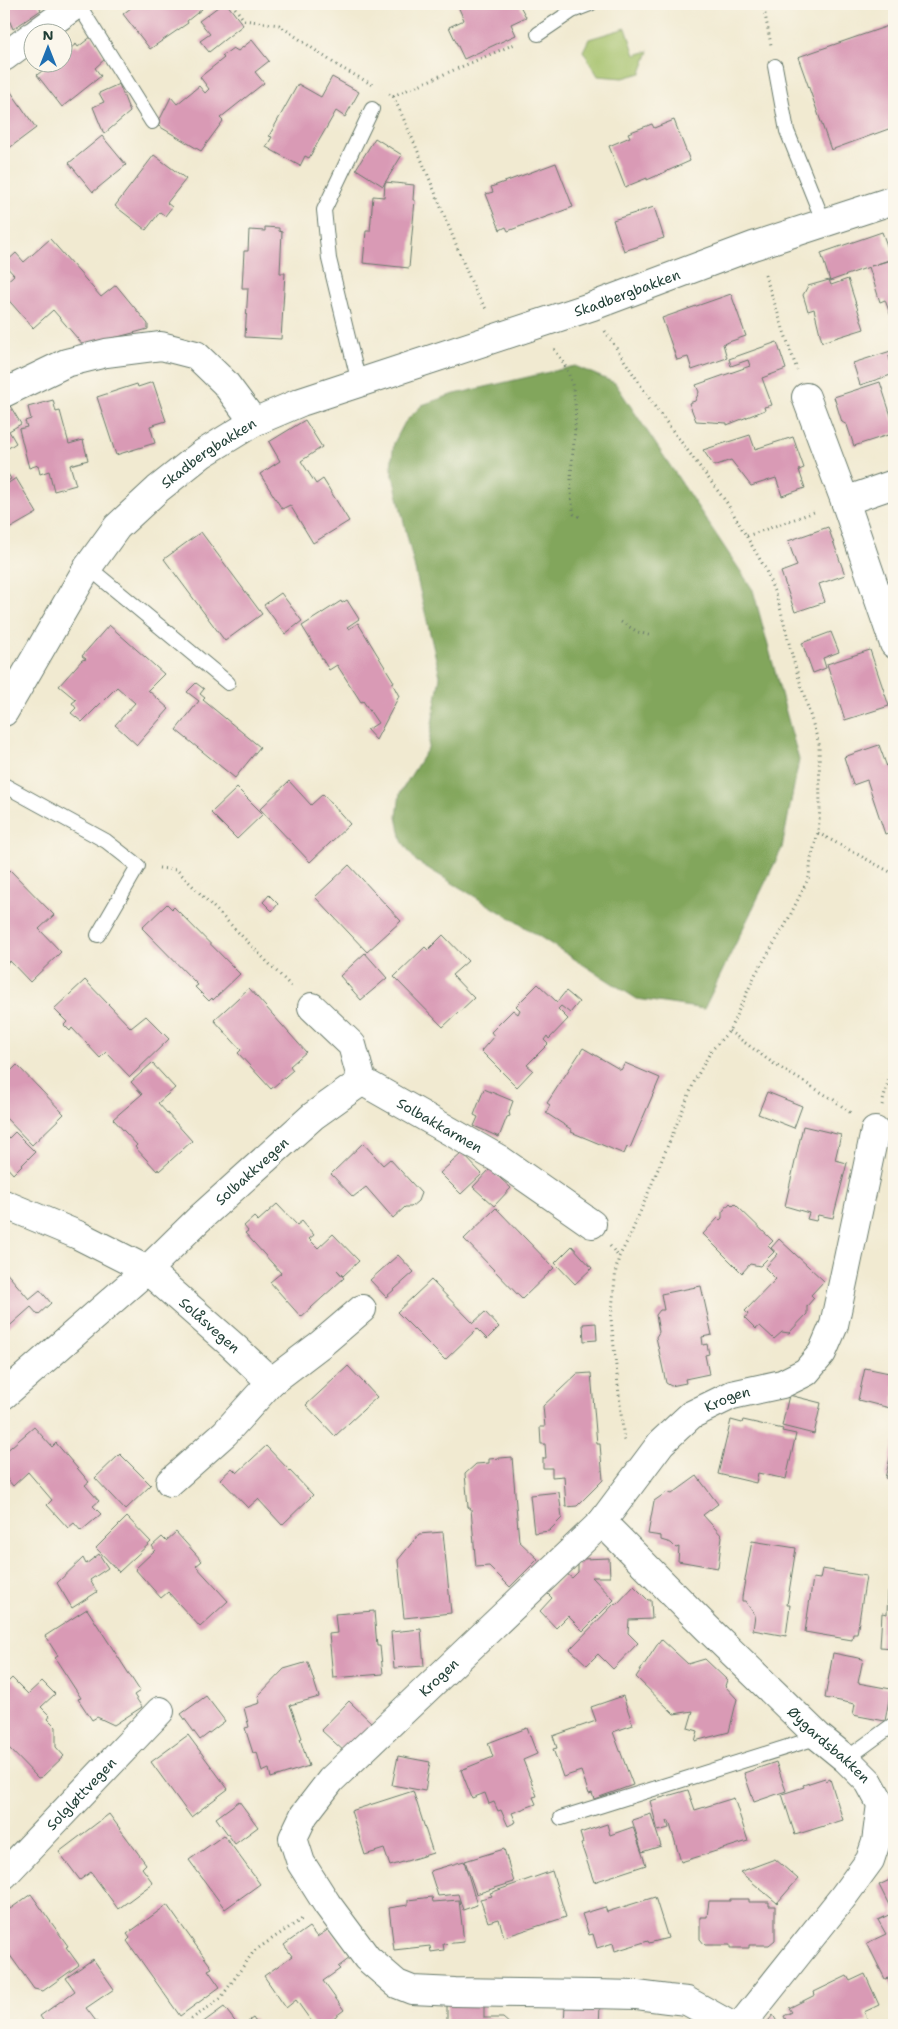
<svg xmlns="http://www.w3.org/2000/svg" width="898" height="2029" font-family="'Shantell Sans',sans-serif">
	<style>
		.green { fill: #a3c068; stroke: #617e4e }
		.forest { fill: #82a65c; stroke: #507248 }
		.building { fill: #d99ab5 }
		.lines { fill: none; stroke-linecap: round; stroke-linejoin: round }
		.lane-casing { stroke: #687a6b; stroke-width: 16 }
		.street-casing { stroke: #687a6b; stroke-width: 30 }
		.path { stroke: #687a6b; stroke-width: 3; stroke-dasharray: 1 4; stroke-linecap: butt }
		.lane { stroke: #fff; stroke-width: 14 }
		.street { stroke: #fff; stroke-width: 28 }
		.labels { text-anchor: middle; dominant-baseline: central; stroke-width: 5; stroke-linejoin: round; paint-order: stroke }
		.street-label { font-size: 14px; fill: #1f3d34; stroke: #fbf7ec }
	</style>
	<rect width="100%" height="100%" fill="#fbf7ec"/>
	<filter id="ink" filterUnits="userSpaceOnUse"><feTurbulence type="fractalNoise" baseFrequency=".02" numOctaves="2"/><feDisplacementMap in="SourceGraphic" scale="10" xChannelSelector="R" yChannelSelector="G"/><feConvolveMatrix kernelMatrix="1 2 1 2 8 2 1 2 1" color-interpolation-filters="sRGB"/></filter>
	<filter id="wash" filterUnits="userSpaceOnUse"><feTurbulence type="fractalNoise" baseFrequency=".0096" numOctaves="4" result="noise"/><feDisplacementMap in="SourceGraphic" scale="20" xChannelSelector="R" yChannelSelector="G"/><feGaussianBlur stdDeviation="1.12" result="paint"/><feColorMatrix in="noise" values="0 0 0 0 0 0 0 0 0 0 0 0 0 0 0 0 0 1.4 0 .05"/><feComposite in="paint" operator="in"/></filter>
	<g filter="url(#wash)">
		<rect width="100%" height="100%" fill="#f1ead1"/>
		<polygon class="green" points="626,28 635,55 649,51 641,73 623,78 598,76 583,51 589,39"/>
		<polygon class="forest" points="575,366 615,383 753,590 799,760 782,848 704,1009 637,999 512,919 416,861 402,841 397,817 400,793 428,748 440,676 391,467 394,443 405,422 422,405 451,395"/>
		<g id="blocks">
			<g class="building">
				<polygon points="4,4 38,4 41,10 13,29 4,8"/>
				<polygon points="136,4 198,4 202,9 187,21 188,23 150,49 123,14"/>
				<polygon points="222,4 227,4 243,25 209,52 200,41 210,34 199,21"/>
				<polygon points="457,4 519,4 526,17 511,24 516,35 464,59 449,27 464,20"/>
				<polygon points="894,24 894,127 831,150 798,57"/>
				<polygon points="92,36 105,59 95,68 101,76 62,107 37,75 53,62 62,62 62,55 76,44 78,47"/>
				<polygon points="252,40 269,61 255,72 264,83 220,118 223,121 201,151 157,125 171,97 177,104 199,86 205,93 209,89 200,77 224,58 222,56 233,48 238,51"/>
				<polygon points="332,77 359,92 345,117 336,111 309,158 305,156 300,166 266,147 272,137 269,136 298,84 321,97"/>
				<polygon points="119,84 130,112 104,134 93,107 104,102 99,93"/>
				<polygon points="5,88 9,89 36,128 4,152 4,89"/>
				<polygon points="674,120 690,161 647,180 647,178 625,187 609,146 630,137 628,133 652,124 654,128"/>
				<polygon points="102,136 126,165 93,192 69,163"/>
				<polygon points="375,138 402,155 383,186 356,169"/>
				<polygon points="154,155 186,179 167,203 172,207 165,216 160,212 146,230 115,206"/>
				<polygon points="556,163 573,207 508,231 506,227 500,230 486,194 493,192 491,187"/>
				<polygon points="385,182 414,185 413,200 415,200 409,268 363,263 366,231 370,231 373,196 384,197"/>
				<polygon points="654,207 664,238 624,251 613,220"/>
				<polygon points="265,227 279,228 279,231 282,232 280,273 285,273 281,339 245,337 248,288 242,288 244,251 248,251 249,230 265,231"/>
				<polygon points="882,232 892,259 871,266 894,259 894,322 893,322 885,300 880,302 869,267 830,281 821,253"/>
				<polygon points="50,239 101,297 116,285 148,324 148,329 84,346 53,310 33,328 4,295 4,284 14,275 4,264 16,253 24,262"/>
				<polygon points="848,279 864,329 822,342 814,309 808,311 803,295 808,286 829,280 831,285"/>
				<polygon points="731,294 746,336 723,344 727,358 692,370 688,357 677,360 662,318"/>
				<polygon points="777,342 786,369 762,378 772,405 764,407 765,410 727,425 727,423 696,421 689,403 695,401 699,392 696,385 750,366 748,360 731,366 729,359"/>
				<polygon points="894,350 894,370 889,356 894,374 860,385 853,363"/>
				<polygon points="153,382 166,421 150,426 155,443 116,455 97,397 137,384 138,387"/>
				<polygon points="880,382 894,425 894,433 854,446 847,425 842,422 834,397"/>
				<polygon points="6,399 21,424 9,431 16,443 4,451 4,400"/>
				<polygon points="53,400 56,412 60,411 69,444 83,440 88,460 70,465 76,485 54,491 49,471 40,474 38,465 29,468 19,429 27,427 25,421 31,419 28,407"/>
				<polygon points="305,420 322,447 301,461 316,484 323,479 349,521 313,543 290,505 282,509 260,474 280,461 269,442"/>
				<polygon points="750,435 755,449 793,437 804,468 799,470 805,488 782,496 776,478 751,486 731,460 714,466 703,450"/>
				<polygon points="4,467 11,479 4,483"/>
				<polygon points="16,478 37,513 9,529 4,521 4,486"/>
				<polygon points="828,527 845,575 819,584 825,602 795,612 781,572 797,566 788,541"/>
				<polygon points="201,532 262,614 225,641 164,559"/>
				<polygon points="281,593 302,621 285,634 264,605"/>
				<polygon points="347,600 359,619 347,627 349,629 358,623 394,682 392,683 399,696 376,740 367,730 378,723 363,701 361,702 337,665 329,670 302,626 341,601 342,603"/>
				<polygon points="109,625 164,674 148,690 169,709 137,745 115,725 135,703 117,687 82,722 71,713 76,708 72,703 76,700 59,686 82,660 86,659 82,656"/>
				<polygon points="831,632 839,652 823,658 826,668 813,673 802,643"/>
				<polygon points="870,650 889,706 845,720 827,664"/>
				<polygon points="196,683 204,689 200,694 205,698 203,700 260,747 235,778 176,730 199,701 187,692"/>
				<polygon points="879,745 887,767 894,765 894,831 885,834 867,780 853,785 844,757"/>
				<polygon points="289,781 311,805 323,794 350,824 310,862 260,809"/>
				<polygon points="237,788 263,814 237,839 211,813"/>
				<polygon points="349,865 401,921 367,952 315,897"/>
				<polygon points="10,870 54,915 39,929 61,952 30,982 10,961 7,964 4,964 4,876"/>
				<polygon points="269,895 278,904 272,911 263,902"/>
				<polygon points="167,904 172,909 174,907 240,974 213,1000 212,998 209,1001 195,987 198,985 142,928"/>
				<polygon points="443,935 468,961 452,975 474,998 443,1027 394,977 425,947 428,950"/>
				<polygon points="365,953 387,978 361,1000 340,976"/>
				<polygon points="85,980 131,1028 146,1016 169,1039 130,1077 106,1052 100,1058 72,1028 70,1031 64,1025 67,1022 54,1009"/>
				<polygon points="538,984 557,1002 566,991 579,1002 570,1013 561,1006 558,1009 568,1019 549,1039 547,1036 544,1040 548,1044 527,1065 533,1070 517,1087 481,1051 494,1036 491,1032 513,1010 518,1014 520,1010 516,1006"/>
				<polygon points="249,988 306,1052 290,1066 293,1070 271,1089 238,1053 241,1050 214,1020"/>
				<polygon points="583,1048 621,1070 625,1063 660,1078 630,1148 627,1147 624,1154 571,1132 572,1130 546,1113 550,1105 547,1103"/>
				<polygon points="152,1063 175,1088 158,1103 192,1141 159,1171 158,1169 157,1171 135,1147 137,1145 113,1119 142,1094 131,1082"/>
				<polygon points="17,1065 64,1114 32,1145 4,1116 4,1078"/>
				<polygon points="484,1089 513,1101 509,1112 510,1116 507,1117 499,1137 474,1126 478,1117 474,1115"/>
				<polygon points="767,1092 802,1106 794,1128 758,1114"/>
				<polygon points="803,1126 841,1135 835,1160 847,1163 833,1218 818,1215 816,1221 807,1219 809,1213 785,1206"/>
				<polygon points="15,1132 35,1152 13,1174 4,1164 4,1143"/>
				<polygon points="363,1143 383,1165 390,1159 421,1193 418,1201 411,1207 405,1207 393,1218 366,1187 353,1197 331,1174"/>
				<polygon points="462,1153 482,1174 461,1194 440,1173"/>
				<polygon points="490,1169 511,1188 494,1206 473,1187"/>
				<polygon points="730,1203 733,1206 735,1204 773,1241 768,1246 774,1252 760,1266 750,1264 742,1273 703,1234 718,1218 720,1220 722,1218 722,1212"/>
				<polygon points="277,1204 297,1225 302,1221 314,1235 309,1239 318,1248 333,1234 359,1261 343,1276 337,1270 344,1278 301,1317 270,1282 281,1273 245,1233 248,1231 244,1226 254,1217 258,1221"/>
				<polygon points="496,1208 554,1268 522,1299 464,1239"/>
				<polygon points="779,1239 824,1281 811,1295 814,1298 807,1306 807,1314 789,1333 782,1332 774,1339 760,1326 756,1329 745,1318 748,1314 745,1311 776,1279 765,1268 778,1254 771,1248"/>
				<polygon points="572,1246 592,1268 575,1284 555,1263"/>
				<polygon points="398,1255 414,1272 386,1297 370,1280"/>
				<polygon points="4,1270 29,1299 40,1290 51,1303 38,1315 31,1307 4,1331"/>
				<polygon points="431,1280 473,1323 485,1312 499,1327 487,1339 477,1329 445,1360 397,1312"/>
				<polygon points="701,1286 712,1335 702,1337 703,1345 707,1344 709,1354 705,1355 709,1374 685,1379 686,1383 671,1386 666,1383 656,1337 659,1332 656,1315 660,1310 664,1310 661,1294"/>
				<polygon points="596,1323 597,1340 584,1341 583,1324"/>
				<polygon points="348,1366 377,1397 335,1436 306,1405"/>
				<polygon points="865,1368 894,1374 894,1409 858,1400"/>
				<polygon points="591,1373 597,1444 600,1444 603,1480 577,1506 566,1507 564,1476 552,1477 552,1468 543,1468 543,1458 546,1458 545,1444 541,1444 540,1427 545,1427 543,1406 577,1374"/>
				<polygon points="789,1395 821,1403 814,1434 782,1426"/>
				<polygon points="731,1420 742,1423 743,1420 783,1429 782,1431 796,1434 786,1479 758,1473 756,1483 718,1474"/>
				<polygon points="34,1427 52,1447 56,1443 89,1482 85,1485 99,1501 93,1506 101,1514 81,1531 74,1523 68,1528 47,1505 52,1500 28,1472 13,1486 4,1475 4,1453"/>
				<polygon points="894,1442 894,1486 888,1484 889,1479 885,1478"/>
				<polygon points="266,1446 313,1495 282,1525 258,1499 248,1508 220,1479 232,1468 237,1473"/>
				<polygon points="120,1454 151,1485 125,1510 95,1478"/>
				<polygon points="512,1457 519,1541 538,1559 510,1587 489,1566 476,1567 471,1509 468,1507 465,1474 476,1464 489,1463 489,1459"/>
				<polygon points="697,1476 718,1504 703,1515 722,1536 718,1568 678,1561 679,1547 676,1548 671,1543 661,1540 661,1536 648,1534 654,1501 667,1492 672,1494"/>
				<polygon points="559,1492 562,1518 549,1531 534,1533 530,1495"/>
				<polygon points="127,1517 151,1542 119,1572 96,1548"/>
				<polygon points="176,1532 202,1561 196,1566 228,1601 200,1627 168,1592 161,1598 135,1569 155,1550 152,1546 162,1537 166,1541"/>
				<polygon points="443,1532 451,1613 404,1618 398,1560 419,1534"/>
				<polygon points="752,1541 796,1548 787,1605 790,1605 786,1636 753,1630 755,1615 745,1601 742,1601 742,1597"/>
				<polygon points="99,1554 108,1568 90,1580 97,1592 72,1608 57,1583 83,1558 86,1564"/>
				<polygon points="609,1558 610,1577 592,1577 614,1600 583,1631 568,1616 556,1628 540,1611 552,1598 547,1593 567,1574 572,1578 578,1572 578,1563 583,1559"/>
				<polygon points="822,1569 866,1576 857,1634 853,1634 852,1640 805,1632 813,1578 820,1579"/>
				<polygon points="634,1586 648,1600 651,1600 652,1619 629,1620 628,1633 638,1643 613,1669 598,1654 587,1665 570,1649 615,1603 617,1604"/>
				<polygon points="888,1591 894,1592 894,1648 880,1647 882,1613 887,1614"/>
				<polygon points="87,1609 140,1691 134,1695 142,1707 114,1725 97,1717 92,1720 78,1699 81,1698 55,1658 58,1656 45,1636"/>
				<polygon points="374,1611 377,1646 380,1646 383,1674 333,1678 329,1634 337,1633 335,1614"/>
				<polygon points="421,1629 424,1666 394,1668 391,1632"/>
				<polygon points="661,1639 688,1664 705,1659 727,1680 725,1686 737,1699 729,1732 695,1741 698,1731 688,1728 693,1711 674,1714 636,1677"/>
				<polygon points="833,1653 863,1659 858,1683 891,1689 885,1721 853,1715 855,1704 825,1698"/>
				<polygon points="308,1662 319,1697 290,1705 302,1738 300,1739 309,1766 271,1778 269,1769 262,1772 257,1752 253,1753 245,1728 249,1727 244,1708 260,1703 258,1696 284,1669"/>
				<polygon points="12,1678 28,1694 42,1681 55,1694 41,1707 50,1716 48,1719 56,1727 56,1747 64,1756 42,1777 38,1778 7,1746 4,1745 4,1686"/>
				<polygon points="206,1696 225,1721 200,1740 181,1714"/>
				<polygon points="623,1696 633,1725 613,1732 633,1785 594,1799 592,1793 589,1794 581,1771 563,1777 553,1749 557,1748 553,1736 596,1721 591,1707"/>
				<polygon points="349,1701 373,1724 346,1753 321,1730"/>
				<polygon points="527,1728 537,1754 523,1760 537,1796 533,1797 536,1804 512,1813 516,1822 508,1826 501,1810 498,1811 494,1802 489,1804 485,1793 472,1798 461,1770 493,1757 488,1743"/>
				<polygon points="188,1735 228,1789 191,1817 151,1762"/>
				<polygon points="398,1756 430,1762 425,1791 392,1785"/>
				<polygon points="776,1762 786,1791 754,1802 744,1773"/>
				<polygon points="825,1778 826,1781 830,1779 843,1820 795,1835 782,1794 804,1787 803,1785"/>
				<polygon points="688,1790 695,1810 734,1798 748,1841 681,1862 669,1821 667,1821 669,1828 658,1831 650,1801"/>
				<polygon points="413,1791 433,1853 390,1866 384,1849 365,1855 351,1811"/>
				<polygon points="239,1801 258,1827 235,1844 216,1818"/>
				<polygon points="109,1814 146,1864 142,1868 153,1883 118,1909 91,1872 80,1880 59,1852"/>
				<polygon points="651,1814 661,1846 642,1852 632,1820"/>
				<polygon points="607,1824 610,1835 633,1827 646,1865 594,1882 581,1844 583,1843 580,1833"/>
				<polygon points="224,1835 260,1884 225,1909 189,1860"/>
				<polygon points="504,1849 514,1882 476,1894 465,1861"/>
				<polygon points="775,1859 798,1879 777,1903 740,1872"/>
				<polygon points="464,1861 477,1905 463,1910 458,1894 438,1896 430,1871"/>
				<polygon points="552,1871 566,1917 504,1937 499,1919 488,1922 480,1899 492,1896 490,1893"/>
				<polygon points="894,1878 894,1991 888,1978 885,1979 867,1943 886,1934 878,1920 893,1913 879,1885"/>
				<polygon points="31,1894 68,1946 66,1947 79,1965 43,1991 34,1989 4,1947 4,1907 7,1904 10,1909"/>
				<polygon points="432,1897 433,1902 459,1900 464,1942 443,1944 444,1950 431,1952 430,1946 394,1950 389,1908 408,1905 408,1900"/>
				<polygon points="655,1897 668,1938 649,1943 648,1941 615,1951 613,1943 597,1948 593,1934 589,1935 582,1914 605,1907 607,1912"/>
				<polygon points="730,1899 749,1899 749,1902 769,1902 769,1906 775,1906 775,1940 769,1945 749,1945 749,1948 730,1948 730,1945 705,1945 700,1939 700,1917 707,1917 709,1901 730,1901"/>
				<polygon points="167,1905 212,1968 208,1970 220,1987 180,2016 127,1941 130,1938 127,1934"/>
				<polygon points="309,1927 317,1937 329,1929 350,1958 338,1967 340,1969 323,1981 344,2010 324,2025 314,2025 296,2000 286,2008 264,1976 292,1956 284,1945"/>
				<polygon points="93,1959 114,1989 86,2008 99,2025 46,2025 40,2016 75,1991 66,1978"/>
				<polygon points="865,1974 879,2005 864,2012 868,2020 857,2025 788,2025 784,2016 792,2012 789,2008 815,1995 814,1992 847,1976 850,1981"/>
				<polygon points="484,2001 484,2018 503,2018 511,2025 447,2024 447,2002"/>
				<polygon points="565,2005 600,2006 599,2025 564,2025"/>
				<polygon points="224,2007 237,2024 234,2025 204,2025 202,2023"/>
				<polygon points="773,2015 779,2025 765,2025"/>
				<polygon points="253,2018 258,2025 243,2025"/>
				<polygon points="635,2020 659,2020 659,2025 607,2025 607,2022 635,2022"/>
			</g>
		</g>
	</g>
	<g filter="url(#ink)">
		<use href="#blocks" fill-opacity="0" stroke="#687a6b" stroke-width="1"/>
		<g class="lines">
			<g class="lane-casing">
				<g id="lane">
					<polyline points="78,4 152,122"/>
					<polyline points="538,34 572,11 590,4"/>
					<polyline points="775,66 787,131 824,223"/>
					<polyline points="359,383 329,259 324,210 372,109"/>
					<polyline points="88,567 228,683"/>
					<polyline points="4,785 106,841 138,866 98,935"/>
					<polyline points="846,1759 894,1724"/>
					<polyline points="561,1818 819,1737"/>
				</g>
			</g>
			<g class="street-casing">
				<g id="street">
					<polyline points="38,32 77,4"/>
					<polyline points="4,57 32,36"/>
					<polyline points="4,393 66,363 106,353 161,346 196,355 225,383 254,422"/>
					<polyline points="806,397 845,501 894,484"/>
					<polyline points="845,501 894,644"/>
					<path id="s1" d="M4 712 88 567 117 527 158 489 202 454 254 422 301 402 593 306 753 246 894 200"/>
					<path id="s2" d="M312 1007 352 1045 362 1081 499 1159 592 1224"/>
					<path id="s3" d="M4 1204 78 1235 147 1270 232 1345 271 1382"/>
					<path id="s4" d="M4 1395 147 1270 199 1219 313 1116 362 1081"/>
					<polyline points="170,1482 225,1433 271,1382 321,1344 362,1309"/>
					<path id="s5" d="M602 1522 707 1628 819 1737 846 1759 869 1782 881 1804 876 1842 870 1860 843 1897 741 2025"/>
					<path id="s6" d="M4 1875 160 1711"/>
					<path id="s7" d="M730 2025 687 2001 668 1999 637 1995 592 1994 455 1992 412 1990 397 1984 367 1958 327 1904 301 1863 293 1838 304 1815 331 1780 602 1522 661 1443 691 1415 732 1395 782 1384 806 1372 822 1353 834 1325 875 1131"/>
				</g>
			</g>
			<g class="path">
				<polyline points="232,4 244,20 279,25 338,66 375,86"/>
				<polyline points="763,4 771,45"/>
				<path d="M389 94 393 96C415 142 434 190 453 237 463 261 472 289 487 310"/>
				<polyline points="393,96 517,43"/>
				<polyline points="765,275 797,370"/>
				<polyline points="605,331 655,407 727,503 765,568 780,607 793,659 819,744 820,809 818,833 811,859 809,877 785,926 756,973 729,1031 711,1051 695,1080 631,1234 619,1257 616,1269 611,1319 624,1441"/>
				<path d="M554 349C596 401 561 457 574 514L582 518"/>
				<polyline points="747,536 817,511"/>
				<polyline points="621,622 638,632 652,636"/>
				<polyline points="818,833 894,874"/>
				<polyline points="159,868 177,870 291,986"/>
				<polyline points="729,1031 774,1064 834,1100 852,1114"/>
				<polyline points="882,1105 894,1059"/>
				<polyline points="610,1246 619,1257"/>
				<polyline points="183,2025 220,1999 254,1951 302,1919"/>
			</g>
			<use href="#lane" class="lane"/>
			<use href="#street" class="street"/>
		</g>
	</g>
	<g class="labels">
		<g class="street-label">
			<text stroke="none"><textPath href="#s1" startOffset="785">Skadbergbakken</textPath></text>
			<text stroke="none"><textPath href="#s1" startOffset="335">Skadbergbakken</textPath></text>
			<text stroke="none"><textPath href="#s2" startOffset="182">Solbakkarmen</textPath></text>
			<text stroke="none"><textPath href="#s4" startOffset="334">Solbakkvegen</textPath></text>
			<text stroke="none"><textPath href="#s3" startOffset="241">Solåsvegen</textPath></text>
			<text stroke="none"><textPath href="#s7" startOffset="1146">Krogen</textPath></text>
			<text stroke="none"><textPath href="#s7" startOffset="741">Krogen</textPath></text>
			<text stroke="none"><textPath href="#s5" startOffset="318">Øygardsbakken</textPath></text>
			<text stroke="none"><textPath href="#s6" startOffset="112">Solgløttvegen</textPath></text>
		</g>
	</g>
	<rect width="898" height="2029" fill="none" stroke="#fbf7ec" stroke-width="20"/>
	<g transform="translate(48 48)"><circle r="24" fill="#fbf7ec" stroke="#a3ada2"/>
	<path d="M0-4L9 19L0 12L-9 19Z" fill="#1f6fb2"/>
	<text y="-8" font-size="14" font-weight="bold" text-anchor="middle" fill="#1f3d34">N</text>
	</g>
</svg>
